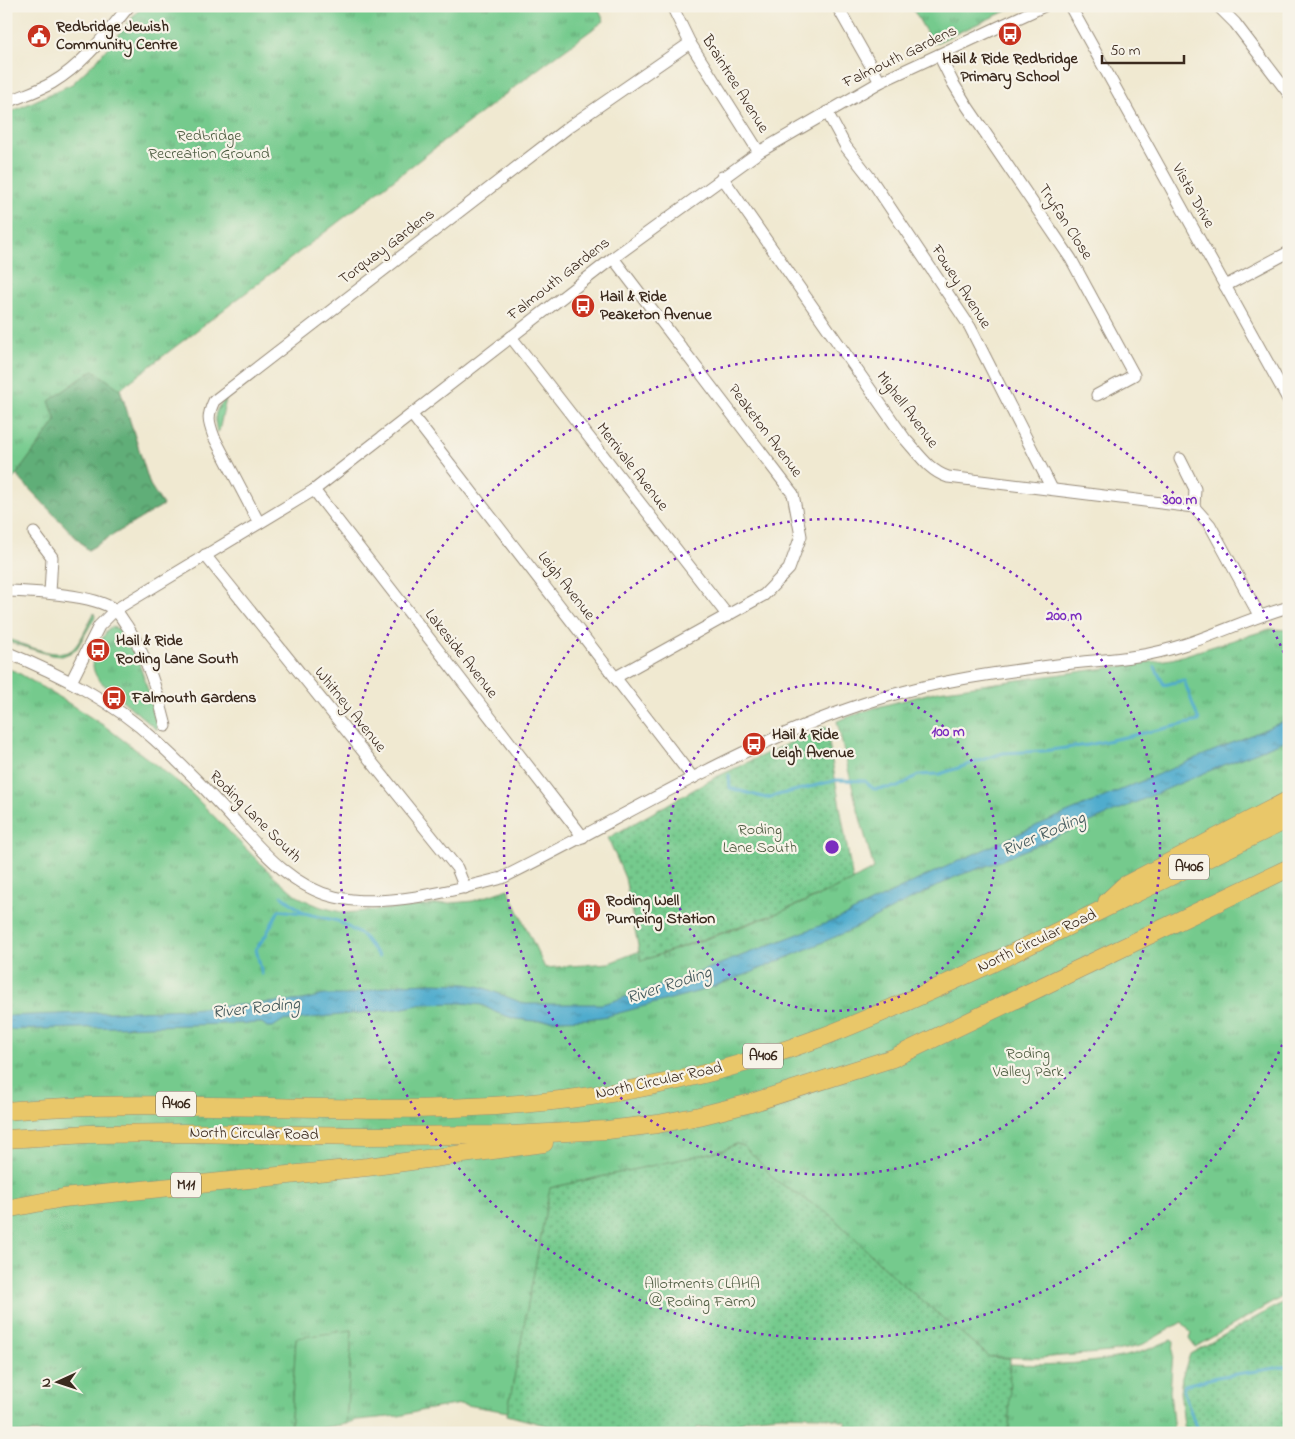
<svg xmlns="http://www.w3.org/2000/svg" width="1295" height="1439" font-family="'Indie Flower',sans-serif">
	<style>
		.grass { fill: url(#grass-tufts); stroke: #587a56 }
		.forest { fill: url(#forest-crowns); stroke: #4e6c4b }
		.garden { fill: url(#garden-dots); stroke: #587a56 }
		.pitch { fill: #75ca8d; stroke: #587a56 }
		.water { fill: url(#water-ripples); stroke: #456b76 }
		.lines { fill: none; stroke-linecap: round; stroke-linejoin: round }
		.stream { stroke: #4faccd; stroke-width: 3 }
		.minor-casing { stroke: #968a78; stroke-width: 13 }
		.highway-casing { stroke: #968a78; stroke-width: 19 }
		.minor { stroke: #fff; stroke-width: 11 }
		.highway { stroke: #e9c769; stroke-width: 18 }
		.ring { fill: none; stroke: #7b2cbf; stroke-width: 2.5; stroke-dasharray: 2.5 5 }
		.labels { text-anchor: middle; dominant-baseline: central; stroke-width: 4.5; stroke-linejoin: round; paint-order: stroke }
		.shield { fill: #f7f3e8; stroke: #73665b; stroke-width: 1 }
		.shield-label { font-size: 15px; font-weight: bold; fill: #3b2a1e }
		.poi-label { font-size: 16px; font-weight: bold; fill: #3b2a1e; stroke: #f7f3e8; text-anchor: start }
		.street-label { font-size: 16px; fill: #3b2a1e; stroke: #f7f3e8 }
		.park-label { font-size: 16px; fill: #4c5a3f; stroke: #f7f3e8 }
		.water-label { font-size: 18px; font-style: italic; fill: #42585b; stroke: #f7f3e8 }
		.centre { fill: #7b2cbf; stroke: #f7f3e8; stroke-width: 2.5 }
		.ring-label { font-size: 15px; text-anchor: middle; font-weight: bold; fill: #7b2cbf; stroke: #f7f3e8; stroke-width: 4.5; stroke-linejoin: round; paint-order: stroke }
	</style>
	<defs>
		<pattern id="grass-tufts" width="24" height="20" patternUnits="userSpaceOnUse" patternTransform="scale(1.25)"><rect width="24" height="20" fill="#75ca8d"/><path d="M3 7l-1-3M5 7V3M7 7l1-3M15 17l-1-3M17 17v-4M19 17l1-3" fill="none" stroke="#61a473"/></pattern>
		<pattern id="forest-crowns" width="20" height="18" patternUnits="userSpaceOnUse" patternTransform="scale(1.25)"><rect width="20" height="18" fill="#60ae78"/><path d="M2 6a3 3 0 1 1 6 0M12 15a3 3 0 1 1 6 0" fill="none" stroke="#508e62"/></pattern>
		<pattern id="garden-dots" width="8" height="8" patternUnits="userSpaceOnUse" patternTransform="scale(1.25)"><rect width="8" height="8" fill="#75ca8d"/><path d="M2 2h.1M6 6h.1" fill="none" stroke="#61a473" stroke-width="1.8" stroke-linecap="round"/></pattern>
		<pattern id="water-ripples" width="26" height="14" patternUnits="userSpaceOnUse" patternTransform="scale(1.25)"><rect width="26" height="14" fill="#4faccd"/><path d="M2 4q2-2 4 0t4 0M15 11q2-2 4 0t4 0" fill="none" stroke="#438ca6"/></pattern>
	</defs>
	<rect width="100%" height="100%" fill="#f7f3e8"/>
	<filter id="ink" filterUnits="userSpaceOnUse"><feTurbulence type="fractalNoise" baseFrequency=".02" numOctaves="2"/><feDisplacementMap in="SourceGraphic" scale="10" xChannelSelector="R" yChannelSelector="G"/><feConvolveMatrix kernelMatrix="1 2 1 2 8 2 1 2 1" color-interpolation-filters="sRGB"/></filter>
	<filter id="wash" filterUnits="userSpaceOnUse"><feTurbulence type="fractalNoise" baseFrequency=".0096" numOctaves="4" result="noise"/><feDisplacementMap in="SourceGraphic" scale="20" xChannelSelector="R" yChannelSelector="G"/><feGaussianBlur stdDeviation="1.12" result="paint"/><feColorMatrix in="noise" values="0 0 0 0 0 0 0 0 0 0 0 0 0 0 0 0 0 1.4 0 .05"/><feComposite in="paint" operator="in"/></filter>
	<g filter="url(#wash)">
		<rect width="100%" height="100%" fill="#f0e9d1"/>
		<g class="grass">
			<polygon points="142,6 597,6 604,21 546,63 120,389 150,485 163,505 88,550 17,475 6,485 6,114 72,84 97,60"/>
			<polygon points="911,6 1017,6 933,44"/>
			<path d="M226 399 219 431 217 432C214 417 214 409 226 399Z"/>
			<path d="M94 613 95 617 77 648 70 653 62 656 51 655 6 641V638C23 644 61 662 74 648 83 638 88 624 94 613Z"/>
			<path d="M112 627 122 630 138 660 157 718V730L101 682C84 665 98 646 108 629Z"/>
			<path d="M1270 629 1289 630V1293L1195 1347 1189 1339 1191 1333 1182 1322 1140 1346 1110 1352 1039 1358 990 1357 895 1278 830 1215 775 1180 754 1156 743 1146 736 1144 724 1150 550 1188 508 1412 461 1404 424 1410 399 1416 357 1420 346 1424 352 1330 296 1339 290 1433H6V668L17 672 65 701 106 727 186 788 266 869 297 896 309 902 321 907 345 913 473 901 508 889 545 968 609 963 640 951 641 961C720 934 801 909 874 869L856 803 837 721 874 708 938 691 1172 659Z"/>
			<path d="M1171 1340 1174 1342 1170 1391 1174 1433H1009V1364C1052 1366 1097 1364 1138 1353 1149 1350 1160 1344 1171 1340Z"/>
		</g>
		<polygon class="forest" points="93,370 120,389 150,485 163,505 88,550 16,475 56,421 49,401"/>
		<g class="garden">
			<polygon points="826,726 853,881 780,912 641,961 625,878 608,838 716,777"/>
			<polygon points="736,1144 743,1146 754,1156 775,1180 830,1215 895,1278 990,1357 1010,1358 1009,1433 860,1433 846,1426 846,1422 819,1416 781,1415 757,1417 732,1425 697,1428 695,1433 595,1433 583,1431 582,1433 575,1433 507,1415 550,1188 724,1150"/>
			<polygon points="1289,1299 1289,1433 1185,1433 1180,1392 1182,1377 1190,1354"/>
		</g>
		<polygon class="pitch" points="352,1330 346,1424 290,1433 296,1338"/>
		<polygon class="water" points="1289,719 1289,739 1209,771 995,863 957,876 849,931 753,972 704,990 608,1016 587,1019 534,1021 515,1019 497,1013 482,1005 461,1003 423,1004 399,1009 282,1021 273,1027 267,1027 262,1023 6,1030 6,1016 188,1009 303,1000 324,995 348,995 401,984 431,983 466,984 482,987 525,1004 602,1004 613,1001 681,979 840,918 930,874 1038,825"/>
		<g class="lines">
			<g class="stream">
				<polyline points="729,775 730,788 766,798 837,780 865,781 874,789 898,787 918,775 940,774 1003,753 1043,751 1088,745 1199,721 1184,680 1164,685 1155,667"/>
				<polyline points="282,896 304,913 338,921 363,936 379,957"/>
				<polyline points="262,974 256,949 266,935 279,910 302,913"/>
				<polyline points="1198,1433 1183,1389 1185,1385 1217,1377 1289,1366"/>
			</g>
		</g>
	</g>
	<g filter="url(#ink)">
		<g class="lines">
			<g class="minor-casing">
				<g id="minor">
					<polyline points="672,6 690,43 759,152"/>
					<polyline points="837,6 880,82"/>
					<polyline points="1070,6 1289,401"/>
					<polyline points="1218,6 1235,23 1289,94"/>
					<polyline points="939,55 953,83 967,106 1071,259 1134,375 1097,395"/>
					<path d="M6 103C21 96 38 91 52 83 84 64 106 34 129 6"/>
					<polyline points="827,112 846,147 871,179 970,327 1052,489"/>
					<path d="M722 177 905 439C918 453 929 471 948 477L1194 507"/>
					<polyline points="613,258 793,494 801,536 789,569 764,595 616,677"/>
					<polyline points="1225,286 1289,252"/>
					<polyline points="511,337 728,616"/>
					<polyline points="412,415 693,778"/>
					<polyline points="1180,459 1195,489 1194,507 1210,525 1259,615"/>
					<polyline points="314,490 583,837"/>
					<path d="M259 523 214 437C208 421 207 416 214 401L570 126 690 43"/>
					<polyline points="34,533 52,557 50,593"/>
					<polyline points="205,555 457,868 465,888"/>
					<path d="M6 591C34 592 94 594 115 610 120 614 123 621 127 626 147 656 157 691 166 726"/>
					<path d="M6 652C59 674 113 701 155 740 178 761 201 784 222 807 255 842 286 885 335 897 383 909 455 890 502 878 626 817 743 741 875 700 937 680 1002 672 1065 664 1089 661 1113 660 1137 656 1189 649 1238 621 1289 607"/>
					<polyline points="71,682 99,626 115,610 314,490 613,258 759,152 880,82 1044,6"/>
				</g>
			</g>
			<g class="highway-casing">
				<g id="highway">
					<polyline points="1107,902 1124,886 1289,800"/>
					<path d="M6 1111C201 1093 397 1125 591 1096 670 1085 750 1064 825 1036 882 1014 937 988 992 963 1091 916 1189 866 1289 819"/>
					<polyline points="6,1139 88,1134 183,1133 366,1136 510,1135 607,1130 658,1124 699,1116 751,1103 893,1058 1289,868"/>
					<polyline points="6,1209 63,1198 367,1167 544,1143"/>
				</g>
			</g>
			<use href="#minor" class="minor"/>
			<use href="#highway" class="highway"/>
		</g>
	</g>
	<g class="ring">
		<circle cx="832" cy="847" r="164"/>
		<circle cx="832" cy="847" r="328"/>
		<path d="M1288 1031A492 492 0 1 1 1288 663"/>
	</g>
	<defs>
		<g id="bus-disc" transform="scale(1.25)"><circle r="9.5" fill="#c8321e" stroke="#f7f3e8"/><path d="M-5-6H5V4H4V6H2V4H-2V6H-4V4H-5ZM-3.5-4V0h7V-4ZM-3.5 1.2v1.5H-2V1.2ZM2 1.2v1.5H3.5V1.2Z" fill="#fff"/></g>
		<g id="civic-disc" transform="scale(1.25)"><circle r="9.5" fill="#c8321e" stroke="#f7f3e8"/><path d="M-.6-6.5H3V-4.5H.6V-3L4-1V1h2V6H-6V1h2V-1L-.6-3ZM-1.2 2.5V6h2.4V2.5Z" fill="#fff"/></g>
		<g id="building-disc" transform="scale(1.25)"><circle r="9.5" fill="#c8321e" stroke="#f7f3e8"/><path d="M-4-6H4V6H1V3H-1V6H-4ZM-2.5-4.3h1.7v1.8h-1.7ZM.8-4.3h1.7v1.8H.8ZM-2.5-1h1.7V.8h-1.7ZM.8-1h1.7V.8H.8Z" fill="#fff"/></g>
	</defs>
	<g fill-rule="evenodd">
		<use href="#bus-disc" x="1010" y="34"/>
		<use href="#civic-disc" x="39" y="36"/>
		<use href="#bus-disc" x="583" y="306"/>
		<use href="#bus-disc" x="98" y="650"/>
		<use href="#bus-disc" x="114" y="698"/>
		<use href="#bus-disc" x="754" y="744"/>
		<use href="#building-disc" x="589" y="910"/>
	</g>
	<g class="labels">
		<g class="shield">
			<rect x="1169" y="854.5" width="40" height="25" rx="4"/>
			<rect x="743" y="1043.5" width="40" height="25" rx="4"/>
			<rect x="156" y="1091.5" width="40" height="25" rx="4"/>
			<rect x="171" y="1172.5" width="30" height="25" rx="4"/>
		</g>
		<g class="shield-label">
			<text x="1189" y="867">A406</text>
			<text x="763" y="1056">A406</text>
			<text x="176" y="1104">A406</text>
			<text x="186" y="1185">M11</text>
		</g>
		<g class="poi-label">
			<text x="56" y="27">Redbridge Jewish<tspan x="56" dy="18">Community Centre</tspan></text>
			<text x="1010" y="59" text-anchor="middle">Hail &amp; Ride Redbridge<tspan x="1010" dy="18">Primary School</tspan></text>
			<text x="600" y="297">Hail &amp; Ride<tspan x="600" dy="18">Peaketon Avenue</tspan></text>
			<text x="116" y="641">Hail &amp; Ride<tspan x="116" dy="18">Roding Lane South</tspan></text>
			<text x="132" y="698">Falmouth Gardens</text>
			<text x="772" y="735">Hail &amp; Ride<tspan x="772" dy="18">Leigh Avenue</tspan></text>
			<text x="606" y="901">Roding Well<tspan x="606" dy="18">Pumping Station</tspan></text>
		</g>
		<g class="street-label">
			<text transform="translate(900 57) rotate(-26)">Falmouth Gardens</text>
			<text transform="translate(735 84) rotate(58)">Braintree Avenue</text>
			<text transform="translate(1193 196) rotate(61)">Vista Drive</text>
			<text transform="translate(1065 222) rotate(57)">Tryfan Close</text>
			<text transform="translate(387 247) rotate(-37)">Torquay Gardens</text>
			<text transform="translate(559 279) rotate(-38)">Falmouth Gardens</text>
			<text transform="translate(961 287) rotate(57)">Fowey Avenue</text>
			<text transform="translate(907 410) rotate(53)">Mighell Avenue</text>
			<text transform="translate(765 431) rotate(53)">Peaketon Avenue</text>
			<text transform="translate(632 467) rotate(52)">Merrivale Avenue</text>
			<text transform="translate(566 586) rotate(52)">Leigh Avenue</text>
			<text transform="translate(461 654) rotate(52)">Lakeside Avenue</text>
			<text transform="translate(350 710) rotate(51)">Whitney Avenue</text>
			<text transform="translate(255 817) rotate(45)">Roding Lane South</text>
			<text transform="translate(1037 941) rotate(-25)">North Circular Road</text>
			<text transform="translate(659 1081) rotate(-12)">North Circular Road</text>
			<text transform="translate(254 1134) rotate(1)">North Circular Road</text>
		</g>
		<g class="park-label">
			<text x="209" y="136">Redbridge<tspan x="209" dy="18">Recreation Ground</tspan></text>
			<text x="760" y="830">Roding<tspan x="760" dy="18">Lane South</tspan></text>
			<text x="1028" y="1054">Roding<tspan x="1028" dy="18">Valley Park</tspan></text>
			<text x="702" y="1284">Allotments (LAHA<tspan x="702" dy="18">@ Roding Farm)</tspan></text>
		</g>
		<g class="water-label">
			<text transform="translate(1044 835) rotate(-23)">River Roding</text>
			<text transform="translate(669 986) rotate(-18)">River Roding</text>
			<text transform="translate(256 1009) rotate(-6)">River Roding</text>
		</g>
	</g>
	<circle cx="832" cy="847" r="8" class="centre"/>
	<g class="ring-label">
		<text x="1180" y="504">300 m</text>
		<text x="1064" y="620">200 m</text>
		<text x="948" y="736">100 m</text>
	</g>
	<rect width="1295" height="1439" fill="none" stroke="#f7f3e8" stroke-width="25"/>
	<g transform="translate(58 1382) rotate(267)" stroke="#f7f3e8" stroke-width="4" paint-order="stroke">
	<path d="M0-4L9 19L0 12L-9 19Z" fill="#3b2a1e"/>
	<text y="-8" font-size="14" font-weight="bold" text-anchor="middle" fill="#3b2a1e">N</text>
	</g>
	<path d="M1102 55v8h82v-8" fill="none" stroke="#3b2a1e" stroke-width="2.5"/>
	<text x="1110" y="55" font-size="15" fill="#3b2a1e" stroke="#f7f3e8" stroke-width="4" paint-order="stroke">50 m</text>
</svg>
